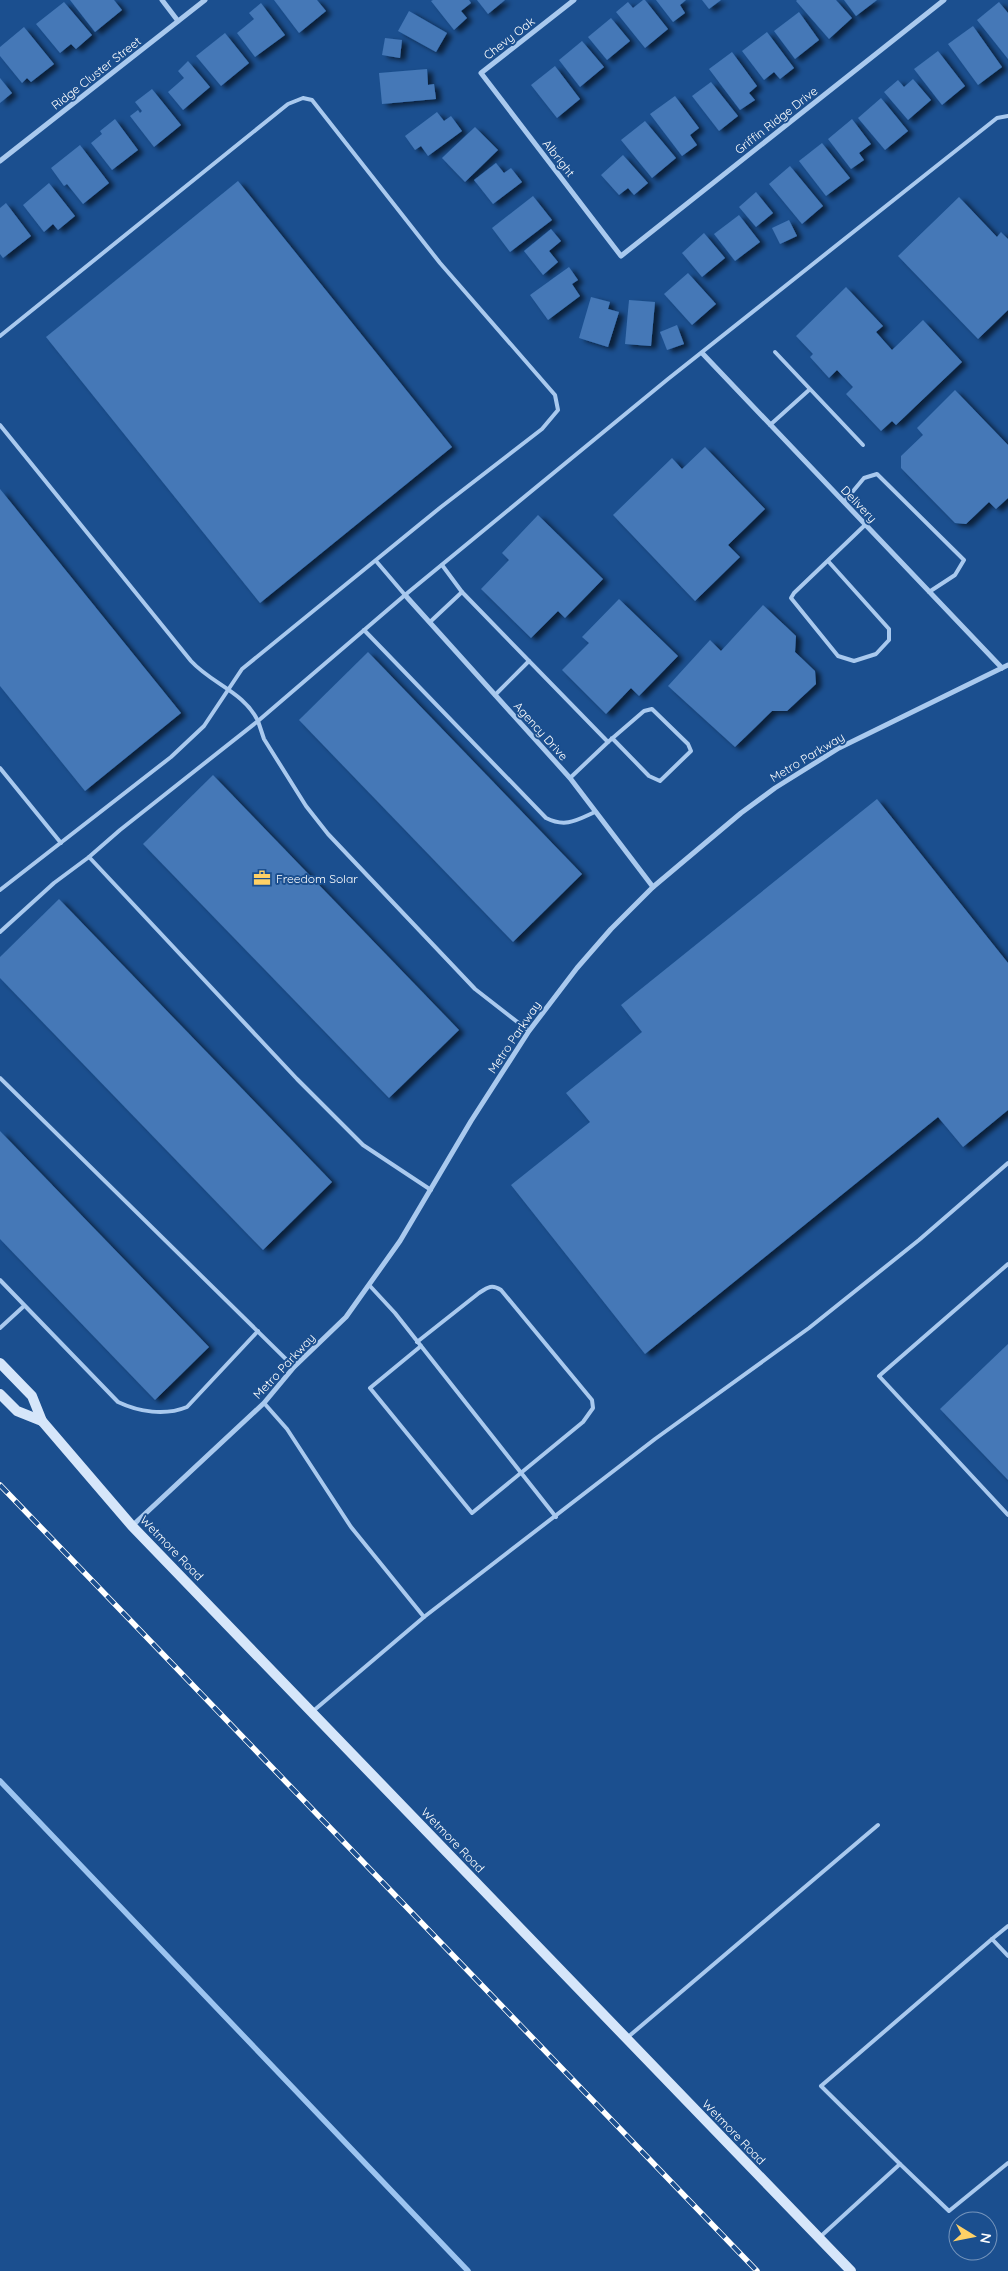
<svg xmlns="http://www.w3.org/2000/svg" width="1008" height="2271" font-family="Quicksand,sans-serif">
	<style>
		.lines { fill: none; stroke-linecap: round; stroke-linejoin: round }
		.stream { stroke: #9cc4f0; stroke-width: 5.5 }
		.building { fill: #4478b7; filter: url(#shadow) }
		.lane { stroke: #a9c9ee; stroke-width: 4 }
		.street { stroke: #a9c9ee; stroke-width: 5 }
		.secondary { stroke: #d6e6fa; stroke-width: 10 }
		.rail-casing { stroke: #fff; stroke-width: 5.5 }
		.rail { stroke: #1b4f8f; stroke-width: 4; stroke-dasharray: 11; stroke-linecap: butt }
		.labels { text-anchor: middle; dominant-baseline: central; stroke-width: 4; stroke-linejoin: round; paint-order: stroke }
		.street-label { font-size: 12px; fill: #fff; stroke: #1b4f8f }
		.poi-label { font-size: 12px; fill: #fff; stroke: #1b4f8f; text-anchor: start }
	</style>
	<defs>
		<filter id="shadow"><feDropShadow dx="5.5" dy="3" stdDeviation="2.5" flood-color="#0009"/></filter>
	</defs>
	<rect width="100%" height="100%" fill="#1b4f8f"/>
	<g class="lines">
		<polyline class="stream" points="0,1781 468,2271"/>
	</g>
	<g class="building">
		<polygon points="70,0 114,0 122,10 95,32"/>
		<polygon points="274,0 317,0 326,11 299,33"/>
		<polygon points="433,0 469,0 471,3 461,11 467,18 454,30 431,1"/>
		<polygon points="477,0 505,0 488,14"/>
		<polygon points="643,0 645,0 668,29 645,48 616,12 628,2 633,8"/>
		<polygon points="656,0 686,0 680,5 685,13 673,22"/>
		<polygon points="702,0 721,0 709,9"/>
		<polygon points="797,0 836,0 852,18 829,39 796,1"/>
		<polygon points="844,0 877,0 856,16"/>
		<polygon points="64,2 92,35 76,49 71,44 60,53 36,24"/>
		<polygon points="999,2 1008,13 1008,59 977,20"/>
		<polygon points="261,3 285,35 255,57 237,33 254,19 249,13"/>
		<polygon points="409,11 447,33 436,52 398,31"/>
		<polygon points="799,12 819,40 795,59 774,31"/>
		<polygon points="611,18 630,41 607,60 588,37"/>
		<polygon points="973,26 1002,67 978,85 948,44"/>
		<polygon points="24,27 54,64 31,82 27,78 22,83 0,56 0,47"/>
		<polygon points="767,32 794,68 780,79 774,72 764,80 742,51"/>
		<polygon points="225,33 249,63 221,86 196,56"/>
		<polygon points="385,38 402,40 400,58 382,55"/>
		<polygon points="582,41 604,67 580,87 559,60"/>
		<polygon points="938,51 965,86 942,105 914,69"/>
		<polygon points="732,52 757,86 749,93 755,100 740,110 709,69"/>
		<polygon points="188,61 210,87 183,110 168,92 184,78 178,71"/>
		<polygon points="555,66 580,99 557,118 531,85"/>
		<polygon points="427,69 428,85 434,84 436,99 382,104 379,73"/>
		<polygon points="0,78 12,93 0,103"/>
		<polygon points="913,79 931,100 908,120 884,92 898,80 904,87"/>
		<polygon points="711,82 738,116 719,131 692,96"/>
		<polygon points="152,89 181,125 154,147 130,116 138,110 140,113 142,111 135,102"/>
		<polygon points="675,96 699,128 690,135 697,145 682,156 650,114"/>
		<polygon points="881,98 908,131 885,150 858,118"/>
		<polygon points="437,112 444,121 451,116 462,131 428,156 421,146 415,150 405,136"/>
		<polygon points="115,119 138,150 112,170 91,143 102,134 100,131"/>
		<polygon points="852,119 871,144 859,153 864,160 851,169 828,139"/>
		<polygon points="645,121 676,158 652,178 621,140"/>
		<polygon points="475,127 498,150 465,182 442,158"/>
		<polygon points="822,143 850,178 826,196 799,161"/>
		<polygon points="80,145 109,183 83,204 67,184 64,186 51,168"/>
		<polygon points="623,155 648,183 634,195 628,188 619,195 601,175"/>
		<polygon points="496,163 504,173 511,168 522,182 493,204 474,180"/>
		<polygon points="790,166 823,206 802,224 769,184"/>
		<polygon points="238,181 452,447 260,603 46,337"/>
		<polygon points="49,183 75,216 58,230 53,224 44,232 23,205"/>
		<polygon points="756,192 773,213 756,227 739,207"/>
		<polygon points="533,196 552,220 510,252 492,228"/>
		<polygon points="959,197 997,237 1001,232 1008,239 1008,310 978,339 898,256"/>
		<polygon points="6,203 31,236 3,258 0,254 0,208"/>
		<polygon points="739,215 760,242 735,261 714,234"/>
		<polygon points="789,220 797,236 780,244 772,228"/>
		<polygon points="551,229 561,241 549,251 558,262 543,275 524,251"/>
		<polygon points="704,233 725,258 702,277 682,253"/>
		<polygon points="569,267 578,280 572,284 580,296 548,320 530,295"/>
		<polygon points="688,273 716,304 692,325 664,294"/>
		<polygon points="846,287 883,326 876,332 892,350 923,320 962,362 896,425 892,421 881,431 846,394 853,387 837,370 829,378 810,357 813,354 796,336"/>
		<polygon points="591,297 610,302 608,309 619,312 608,347 579,338"/>
		<polygon points="629,300 655,302 651,346 625,344"/>
		<polygon points="677,325 684,344 667,350 660,332"/>
		<polygon points="955,390 1008,445 1008,498 996,509 989,502 966,524 955,523 901,468 901,456 923,435 917,428"/>
		<polygon points="705,447 765,509 728,545 740,557 695,601 613,515 672,458 682,469"/>
		<polygon points="0,489 181,713 85,791 0,686"/>
		<polygon points="538,515 603,579 565,618 558,611 531,638 481,589 509,560 502,553"/>
		<polygon points="619,599 678,656 639,696 631,688 606,714 562,670 589,643 582,637"/>
		<polygon points="763,605 796,636 795,652 815,671 816,684 787,711 772,711 735,747 668,686 710,640 721,651"/>
		<polygon points="368,652 582,874 513,942 299,720"/>
		<polygon points="213,775 459,1030 389,1098 143,844"/>
		<polygon points="877,799 1008,963 1008,1110 963,1147 938,1117 645,1354 511,1185 590,1122 566,1093 642,1032 621,1005"/>
		<polygon points="59,899 332,1182 263,1250 0,978 0,957"/>
		<polygon points="0,1131 209,1347 155,1400 0,1239"/>
		<polygon points="1008,1344 1008,1480 940,1409"/>
	</g>
	<g class="lines">
		<g class="lane">
			<polyline points="0,336 288,104 303,98 312,100 440,263 555,395 558,410 542,429 441,507 242,669 204,726 171,757 0,890"/>
			<polyline points="775,352 863,445"/>
			<path d="M0 425 191 661C212 684 244 692 258 721L120 830 89 857 54 883 0 932"/>
			<polyline points="770,425 809,390"/>
			<polyline points="844,502 864,478 877,474 964,560 955,575 929,592"/>
			<polyline points="376,561 405,595"/>
			<polyline points="828,561 889,629 889,640 876,654 854,661 838,656 791,598 794,593 865,525"/>
			<polyline points="442,565 462,592"/>
			<polyline points="430,622 462,592 608,742 570,778"/>
			<path d="M364 630 546 818C566 828 577 820 595 812"/>
			<polyline points="495,695 529,661"/>
			<polyline points="608,742 644,711 652,709 688,744 691,751 660,781 649,776 612,738"/>
			<polyline points="0,768 61,843"/>
			<polyline points="89,857 297,1079 363,1145 431,1190"/>
			<polyline points="529,1031 475,989 328,834 306,806 264,739 258,721 405,595 668,379 997,118 1008,116"/>
			<polyline points="0,1078 294,1367"/>
			<polyline points="1008,1264 879,1376 1008,1515"/>
			<path d="M0 1280 118 1402C139 1412 165 1416 187 1407L258 1331"/>
			<polyline points="370,1286 395,1313 556,1517"/>
			<polyline points="0,1328 24,1306"/>
			<path d="M417 1342 479 1293C488 1287 492 1284 501 1290L592 1400 593 1408 583 1422 472 1513 370 1388 421 1346"/>
			<polyline points="264,1403 287,1429 351,1527 424,1617"/>
			<polyline points="312,1712 424,1617 655,1439 809,1328 919,1240 1008,1163"/>
			<polyline points="992,1939 1008,1926"/>
			<polyline points="628,2037 878,1825"/>
			<polyline points="900,2164 949,2211 1008,2163"/>
			<polyline points="820,2237 900,2164 821,2086 992,1939 1008,1956"/>
		</g>
		<g class="street">
			<polyline points="162,0 178,21"/>
			<polyline points="574,0 481,73 621,256 944,0"/>
			<polyline points="0,161 205,0"/>
			<polyline points="703,354 1002,668"/>
			<polyline points="405,595 570,778 653,887"/>
			<polyline points="132,1526 264,1403 294,1367 346,1317 400,1241 471,1121 529,1031 577,968 611,929 653,887 741,813 775,788 839,748 1008,665"/>
		</g>
		<g class="secondary">
			<polyline points="0,1363 32,1396 42,1421 132,1526 851,2271"/>
			<polyline points="0,1394 17,1411 42,1421"/>
		</g>
		<g class="rail-casing">
			<polyline id="rail" points="0,1485 757,2271"/>
		</g>
		<use href="#rail" class="rail"/>
	</g>
	<defs>
		<g id="office-bare" transform="scale(1.35)"><path d="M-6-3h4V-5.5h4V-3h4V5H-6ZM-1-4.5V-3h2v-1.5ZM-6 0V1H6V0Z" fill="#ffd166" stroke="#1b4f8f" stroke-width="2.5" paint-order="stroke"/></g>
	</defs>
	<g fill-rule="evenodd">
		<use href="#office-bare" x="262" y="878"/>
	</g>
	<g class="labels">
		<g class="street-label">
			<text transform="translate(509 38) rotate(-38)">Chevy Oak</text>
			<text transform="translate(96 73) rotate(-38)">Ridge Cluster Street</text>
			<text transform="translate(776 120) rotate(-38)">Griffin Ridge Drive</text>
			<text transform="translate(559 158) rotate(52)">Albright</text>
			<text transform="translate(859 504) rotate(46)">Delivery</text>
			<text transform="translate(541 731) rotate(48)">Agency Drive</text>
			<text transform="translate(807 757) rotate(-31)">Metro Parkway</text>
			<text transform="translate(514 1037) rotate(-56)">Metro Parkway</text>
			<text transform="translate(284 1366) rotate(-47)">Metro Parkway</text>
			<text transform="translate(172 1548) rotate(46)">Wetmore Road</text>
			<text transform="translate(453 1840) rotate(46)">Wetmore Road</text>
			<text transform="translate(734 2132) rotate(46)">Wetmore Road</text>
		</g>
		<g class="poi-label">
			<text x="276" y="878">Freedom Solar</text>
		</g>
	</g>
	<g transform="translate(973 2236) rotate(100)"><circle r="24" fill="#1b4f8f" stroke="#7695bc"/>
	<path d="M0-4L9 19L0 12L-9 19Z" fill="#ffd166"/>
	<text y="-8" font-size="14" font-weight="bold" text-anchor="middle" fill="#ffffff">N</text>
	</g>
</svg>
